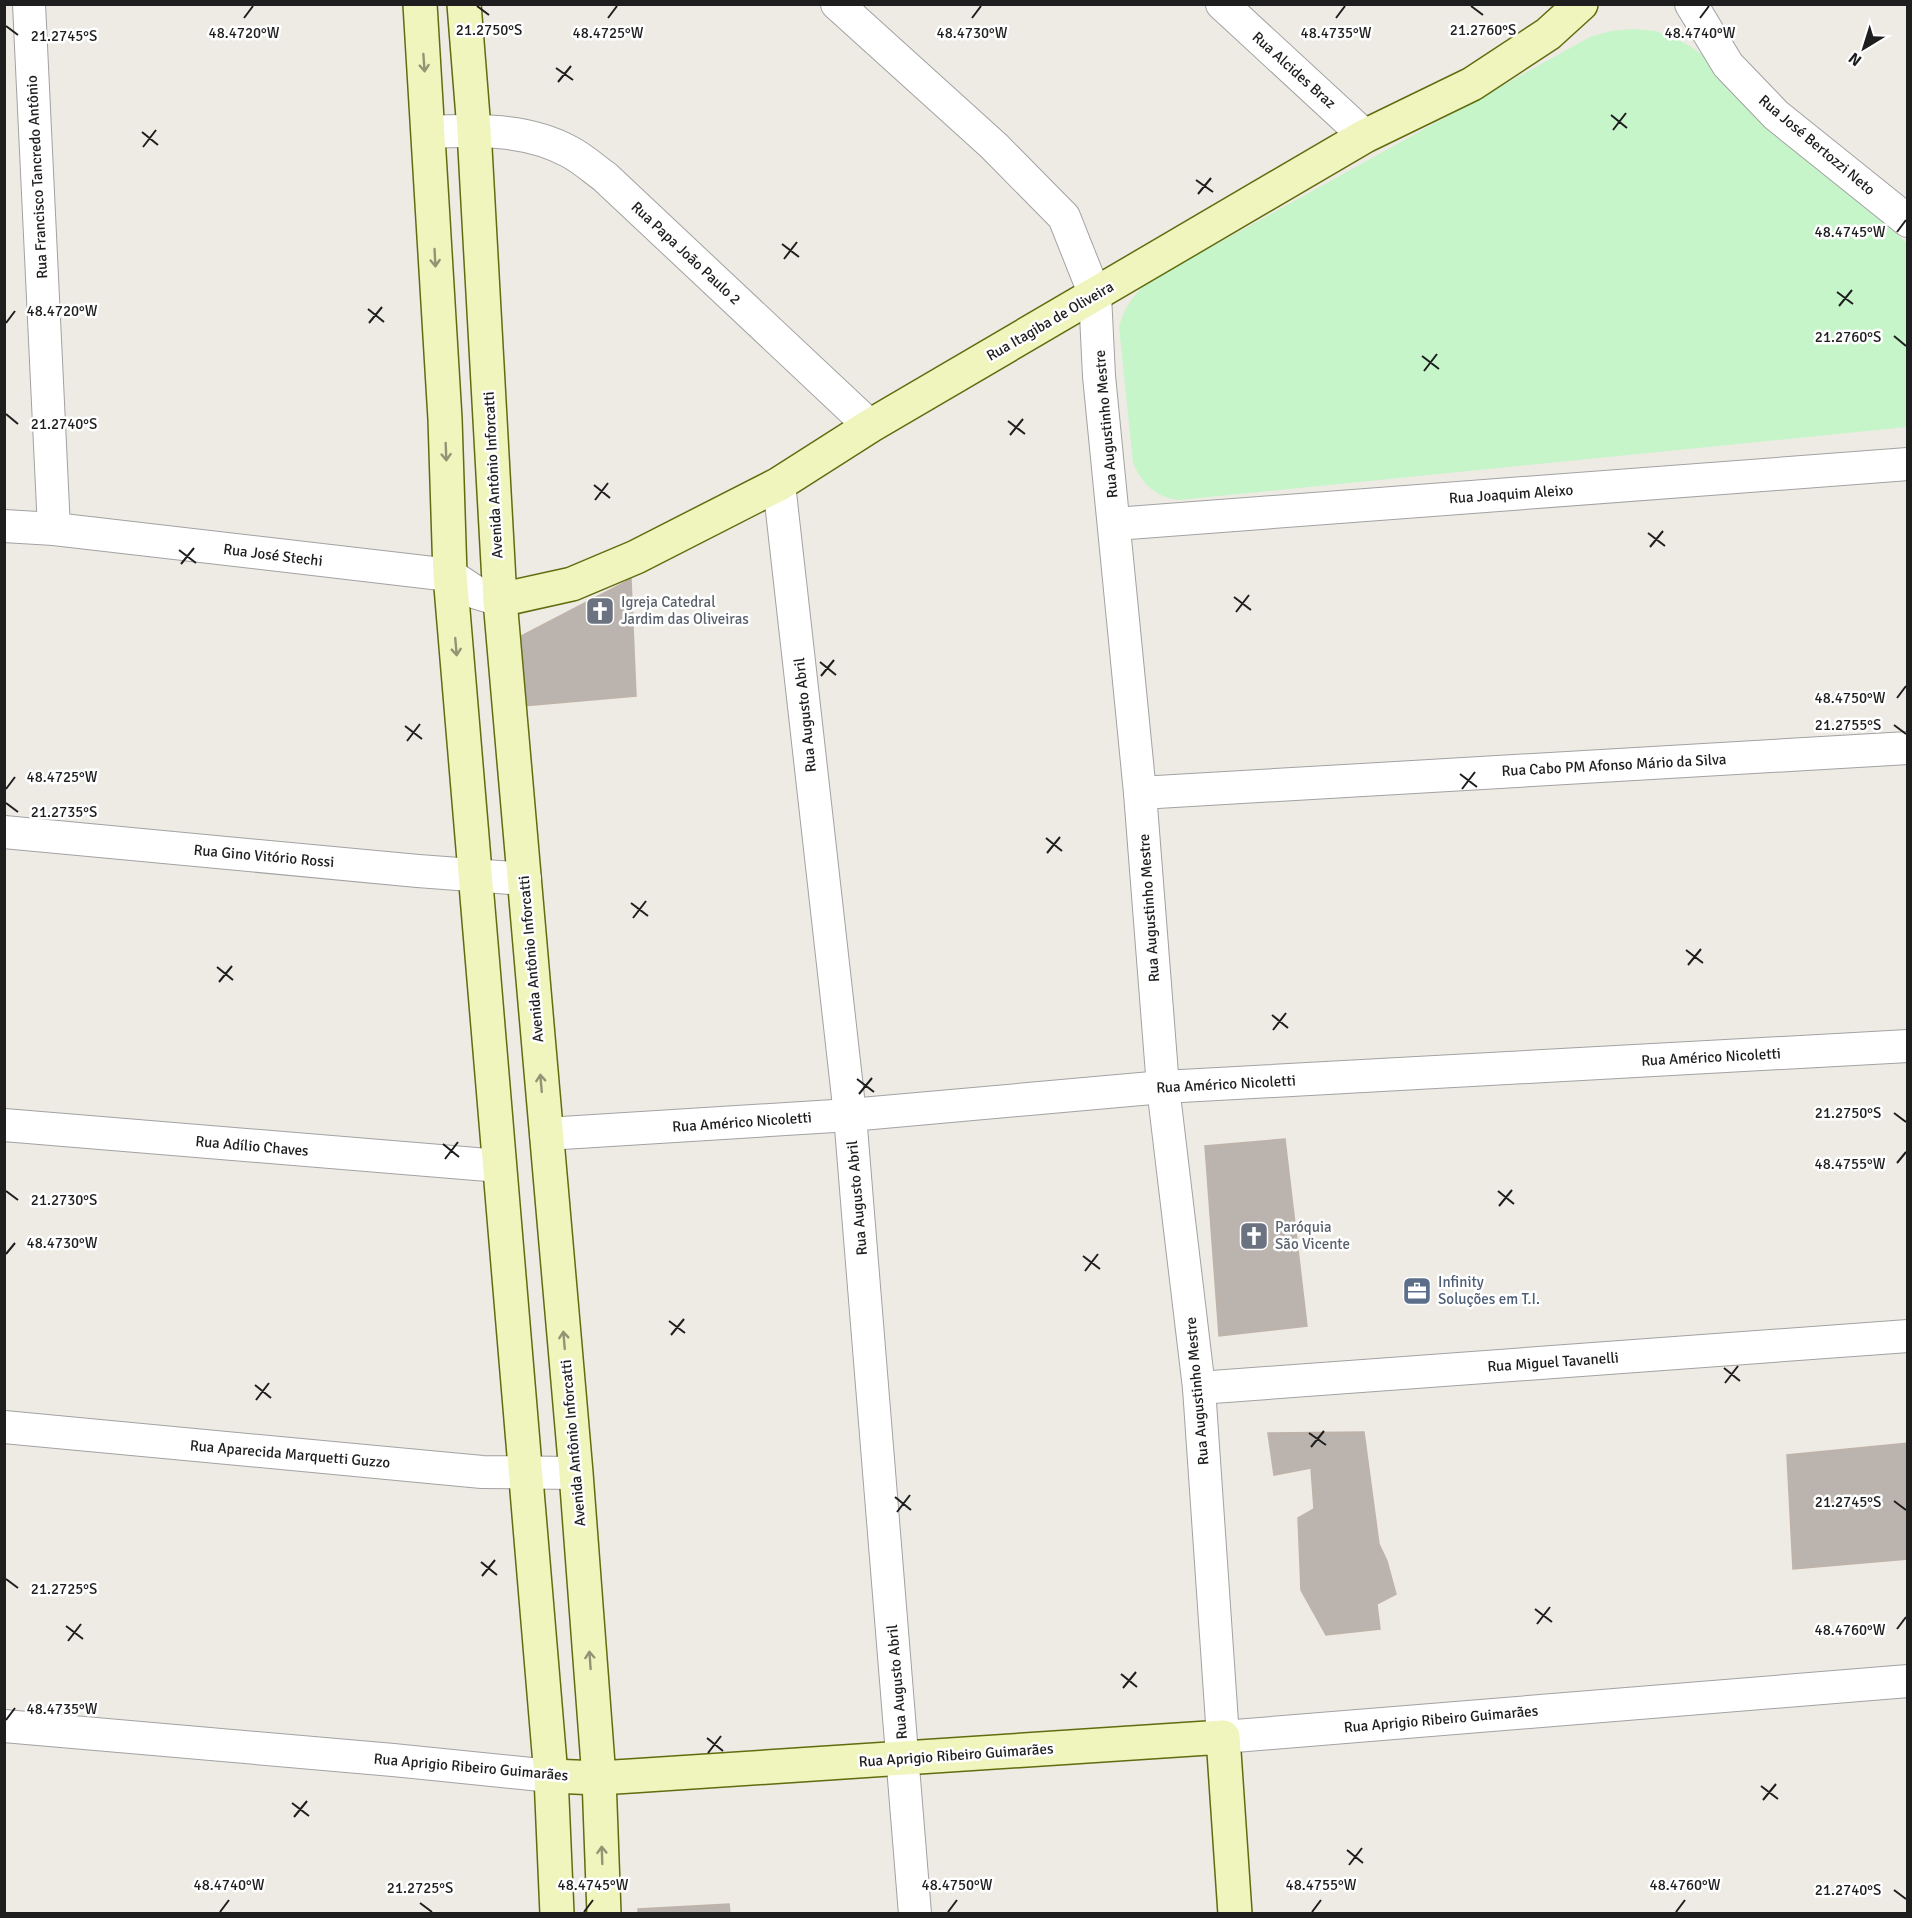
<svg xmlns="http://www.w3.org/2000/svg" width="1912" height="1918" font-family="Signika,sans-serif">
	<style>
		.park { fill: #c6f5ca }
		.building { fill: #bbb4ae; stroke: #bfb3a9; stroke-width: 1.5 }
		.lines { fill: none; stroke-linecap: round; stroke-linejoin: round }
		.street-casing { stroke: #a2a2a2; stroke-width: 34 }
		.secondary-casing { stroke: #616c0e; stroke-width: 36 }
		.street { stroke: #fff; stroke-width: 32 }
		.secondary { stroke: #f0f4bd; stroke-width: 33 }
		.oneway { stroke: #929475 }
		.ticks { fill: none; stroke: #1e1e1e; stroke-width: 2 }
		.labels { text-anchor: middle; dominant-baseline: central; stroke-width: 5; stroke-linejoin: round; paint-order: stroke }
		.street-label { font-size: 15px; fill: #1e1e1e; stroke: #fff }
		.worship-label { font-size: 15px; fill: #5b616d; stroke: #fff; text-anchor: start }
		.service-label { font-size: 15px; fill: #4e5e75; stroke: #fff; text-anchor: start }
		.ticks-label { font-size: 15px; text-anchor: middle; fill: #1e1e1e; stroke: #fff; stroke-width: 5; stroke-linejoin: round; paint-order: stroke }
	</style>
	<rect width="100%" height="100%" fill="#eeebe5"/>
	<path class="park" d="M1633 29 1655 31 1673 37 1690 46 1705 57 1768 125 1907 243V427L1179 500C1155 497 1142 484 1133 463L1119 327C1124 308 1133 295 1148 282L1590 37 1611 31Z"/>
	<g class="building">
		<polygon points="631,579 636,696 523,706 506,644"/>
		<polygon points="1285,1139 1307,1326 1219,1336 1205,1146"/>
		<polygon points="1364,1432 1379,1544 1387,1561 1396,1594 1377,1604 1380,1629 1326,1635 1301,1590 1298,1518 1314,1509 1311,1468 1274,1475 1268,1433"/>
		<polygon points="1908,1443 1908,1559 1793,1569 1787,1455"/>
		<polygon points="729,1904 730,1914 638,1914 638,1909"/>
	</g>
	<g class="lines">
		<g class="street-casing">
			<g id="street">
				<polyline points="29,4 54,529"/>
				<polyline points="837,4 994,146 1064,217 1095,295 1099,376 1140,793 1163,1087 1199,1388 1223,1737 1908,1681"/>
				<polyline points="1222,4 1365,136"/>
				<polyline points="1691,4 1728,65 1776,115 1908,221"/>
				<path d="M428 132C476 130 527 128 570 152 583 159 594 169 605 177L870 426"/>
				<polyline points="779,484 850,1115 915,1914"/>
				<polyline points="1115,524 1908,464"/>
				<polyline points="4,526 54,529 450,575 477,593 500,600"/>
				<polyline points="1140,793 1908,748"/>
				<polyline points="4,832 418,871 525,879"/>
				<polyline points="4,1125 500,1166"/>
				<polyline points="546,1134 850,1115 1163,1087 1908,1046"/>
				<polyline points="1199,1388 1908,1336"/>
				<polyline points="4,1427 482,1472 576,1473"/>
				<polyline points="4,1726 393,1760 551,1776"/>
			</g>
		</g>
		<g class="secondary-casing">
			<g id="secondary">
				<polyline points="420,4 445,419 450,575 551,1776 557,1914"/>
				<polyline points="464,4 474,130 500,600 576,1473 599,1778 604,1914"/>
				<polyline points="500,600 572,584 636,557 779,484 870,426 1365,136 1472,84 1548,34 1581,4"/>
				<polyline points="551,1776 599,1778 631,1776 1223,1737 1235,1914"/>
			</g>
		</g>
		<use href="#street" class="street"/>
		<use href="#secondary" class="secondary"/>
	</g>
	<defs><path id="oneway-shaft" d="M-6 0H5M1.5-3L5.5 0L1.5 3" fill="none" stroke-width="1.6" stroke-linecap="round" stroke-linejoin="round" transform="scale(1.5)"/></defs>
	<g class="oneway">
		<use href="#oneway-shaft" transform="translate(424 63) rotate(86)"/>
		<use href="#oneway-shaft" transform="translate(435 258) rotate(87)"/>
		<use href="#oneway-shaft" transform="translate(446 452) rotate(88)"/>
		<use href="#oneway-shaft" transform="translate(456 647) rotate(85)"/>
		<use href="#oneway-shaft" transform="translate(541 1083) rotate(-95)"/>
		<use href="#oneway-shaft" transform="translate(564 1340) rotate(-95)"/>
		<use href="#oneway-shaft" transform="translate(590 1660) rotate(-94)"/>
		<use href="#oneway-shaft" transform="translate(602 1855) rotate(-92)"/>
	</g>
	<path class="ticks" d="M477 6 489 15M1471 6 1483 15M244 18 253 6M608 18 617 6M972 18 981 6M1336 18 1345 6M1700 18 1709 6M6 26 18 35M556 68 573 80M558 82 571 66M1611 115 1627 128M1613 130 1626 113M142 132 158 145M143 147 156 130M1196 180 1213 192M1198 194 1211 178M1897 232 1906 220M782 244 799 257M784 259 797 242M1837 292 1853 304M1839 306 1852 290M368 309 384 322M6 323 15 311M369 323 382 307M1894 336 1906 346M1422 356 1439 369M1424 371 1437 354M6 414 18 424M1008 421 1025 434M1010 435 1023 419M594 485 610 498M595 500 608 483M1648 533 1665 546M1650 547 1663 531M179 550 196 563M181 564 194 548M1234 597 1251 610M1236 612 1249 595M820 662 836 675M821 676 834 660M1897 698 1906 686M1894 725 1906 734M405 726 422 739M407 741 420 724M1460 774 1477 787M6 789 15 777M1462 789 1475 772M6 803 18 812M1046 838 1062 851M1047 853 1060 837M631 903 648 916M633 918 646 901M1686 950 1703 963M1688 965 1701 949M217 967 233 980M219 982 232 966M1272 1015 1288 1028M1273 1030 1286 1013M857 1079 874 1092M859 1094 872 1078M1894 1113 1906 1122M443 1144 459 1157M445 1159 458 1142M1897 1163 1906 1152M6 1191 18 1200M1498 1191 1514 1204M1499 1206 1512 1190M6 1254 15 1243M1083 1256 1100 1269M1085 1271 1098 1254M669 1321 685 1333M671 1335 684 1319M1724 1368 1740 1381M1725 1383 1738 1366M255 1385 271 1398M256 1400 269 1383M1309 1433 1326 1445M1311 1447 1324 1431M895 1497 911 1510M1894 1501 1906 1510M897 1512 910 1495M481 1562 497 1575M482 1576 495 1560M6 1579 18 1588M1535 1609 1552 1622M1537 1624 1550 1607M66 1626 83 1639M1897 1629 1906 1617M68 1641 81 1624M1121 1674 1137 1687M1123 1688 1136 1672M6 1720 15 1708M707 1738 723 1751M708 1753 721 1736M1761 1786 1778 1799M1763 1800 1776 1784M292 1803 309 1816M294 1817 307 1801M1347 1850 1363 1863M1349 1865 1362 1848M1894 1890 1906 1899M420 1903 432 1912M220 1912 229 1900M584 1912 593 1900M948 1912 957 1900M1312 1912 1321 1900M1676 1912 1685 1900"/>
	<defs>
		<g id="church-square" transform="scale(1.5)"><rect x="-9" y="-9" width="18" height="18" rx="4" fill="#6b7280" stroke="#fff"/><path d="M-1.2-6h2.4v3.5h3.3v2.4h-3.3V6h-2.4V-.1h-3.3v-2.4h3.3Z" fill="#fff"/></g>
		<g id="office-square" transform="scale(1.5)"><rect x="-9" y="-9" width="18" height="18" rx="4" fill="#5c6f8a" stroke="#fff"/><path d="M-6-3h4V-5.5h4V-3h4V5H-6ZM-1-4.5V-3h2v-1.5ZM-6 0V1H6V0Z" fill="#fff"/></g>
	</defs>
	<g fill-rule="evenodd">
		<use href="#church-square" x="600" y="611"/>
		<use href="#church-square" x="1254" y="1236"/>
		<use href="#office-square" x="1417" y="1291"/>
	</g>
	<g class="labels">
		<g class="street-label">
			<text transform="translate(1294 70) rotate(42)">Rua Alcides Braz</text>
			<text transform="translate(1817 145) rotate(40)">Rua José Bertozzi Neto</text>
			<text transform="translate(37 177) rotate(-93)">Rua Francisco Tancredo Antônio</text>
			<text transform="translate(686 253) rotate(43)">Rua Papa João Paulo 2</text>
			<text transform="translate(1050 321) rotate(-30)">Rua Itagiba de Oliveira</text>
			<text transform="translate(1106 424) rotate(-95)">Rua Augustinho Mestre</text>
			<text transform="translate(493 475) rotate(-93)">Avenida Antônio Inforcatti</text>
			<text transform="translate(1511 494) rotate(-4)">Rua Joaquim Aleixo</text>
			<text transform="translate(273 555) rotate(7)">Rua José Stechi</text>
			<text transform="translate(805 715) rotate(-96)">Rua Augusto Abril</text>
			<text transform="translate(1614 765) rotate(-3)">Rua Cabo PM Afonso Mário da Silva</text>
			<text transform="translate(264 856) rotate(5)">Rua Gino Vitório Rossi</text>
			<text transform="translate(1149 908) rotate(-94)">Rua Augustinho Mestre</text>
			<text transform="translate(531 959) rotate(-95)">Avenida Antônio Inforcatti</text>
			<text transform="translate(1711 1057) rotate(-3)">Rua Américo Nicoletti</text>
			<text transform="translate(1226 1084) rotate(-3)">Rua Américo Nicoletti</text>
			<text transform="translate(742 1122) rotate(-4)">Rua Américo Nicoletti</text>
			<text transform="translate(252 1146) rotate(5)">Rua Adílio Chaves</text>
			<text transform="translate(857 1198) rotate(-95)">Rua Augusto Abril</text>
			<text transform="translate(1553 1362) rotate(-4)">Rua Miguel Tavanelli</text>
			<text transform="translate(1197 1391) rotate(-95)">Rua Augustinho Mestre</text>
			<text transform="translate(573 1443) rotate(-95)">Avenida Antônio Inforcatti</text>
			<text transform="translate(290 1454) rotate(5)">Rua Aparecida Marquetti Guzzo</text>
			<text transform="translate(897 1682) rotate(-95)">Rua Augusto Abril</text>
			<text transform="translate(1441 1719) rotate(-5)">Rua Aprigio Ribeiro Guimarães</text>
			<text transform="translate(956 1755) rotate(-4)">Rua Aprigio Ribeiro Guimarães</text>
			<text transform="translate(471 1767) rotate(5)">Rua Aprigio Ribeiro Guimarães</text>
		</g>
		<g class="worship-label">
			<text x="621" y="602">Igreja Catedral<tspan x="621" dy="17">Jardim das Oliveiras</tspan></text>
			<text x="1275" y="1227">Paróquia<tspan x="1275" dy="17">São Vicente</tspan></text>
		</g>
		<g class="service-label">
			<text x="1438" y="1282">Infinity<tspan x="1438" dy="17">Soluções em T.I.</tspan></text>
		</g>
	</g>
	<g class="ticks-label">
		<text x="1483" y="35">21.2760°S</text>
		<text x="489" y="35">21.2750°S</text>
		<text x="244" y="38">48.4720°W</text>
		<text x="608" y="38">48.4725°W</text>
		<text x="972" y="38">48.4730°W</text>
		<text x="1336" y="38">48.4735°W</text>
		<text x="1700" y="38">48.4740°W</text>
		<text x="64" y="41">21.2745°S</text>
		<text x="1850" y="237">48.4745°W</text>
		<text x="62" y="316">48.4720°W</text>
		<text x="1848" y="342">21.2760°S</text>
		<text x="64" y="429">21.2740°S</text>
		<text x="1850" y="703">48.4750°W</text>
		<text x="1848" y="730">21.2755°S</text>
		<text x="62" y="782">48.4725°W</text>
		<text x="64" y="817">21.2735°S</text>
		<text x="1848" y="1118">21.2750°S</text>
		<text x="1850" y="1169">48.4755°W</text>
		<text x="64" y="1205">21.2730°S</text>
		<text x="62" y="1248">48.4730°W</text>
		<text x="1848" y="1507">21.2745°S</text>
		<text x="64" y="1594">21.2725°S</text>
		<text x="1850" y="1635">48.4760°W</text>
		<text x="62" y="1714">48.4735°W</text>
		<text x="229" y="1890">48.4740°W</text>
		<text x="593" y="1890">48.4745°W</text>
		<text x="957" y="1890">48.4750°W</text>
		<text x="1321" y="1890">48.4755°W</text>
		<text x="1685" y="1890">48.4760°W</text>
		<text x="420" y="1893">21.2725°S</text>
		<text x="1848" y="1895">21.2740°S</text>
	</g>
	<rect width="1912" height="1918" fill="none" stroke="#1e1e1e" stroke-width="12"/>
	<g transform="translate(1864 48) rotate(218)" stroke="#ffffff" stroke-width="4.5" paint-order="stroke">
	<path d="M0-4.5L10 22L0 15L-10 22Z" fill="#1e1e1e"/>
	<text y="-9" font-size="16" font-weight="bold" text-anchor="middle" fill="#1e1e1e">N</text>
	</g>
</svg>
